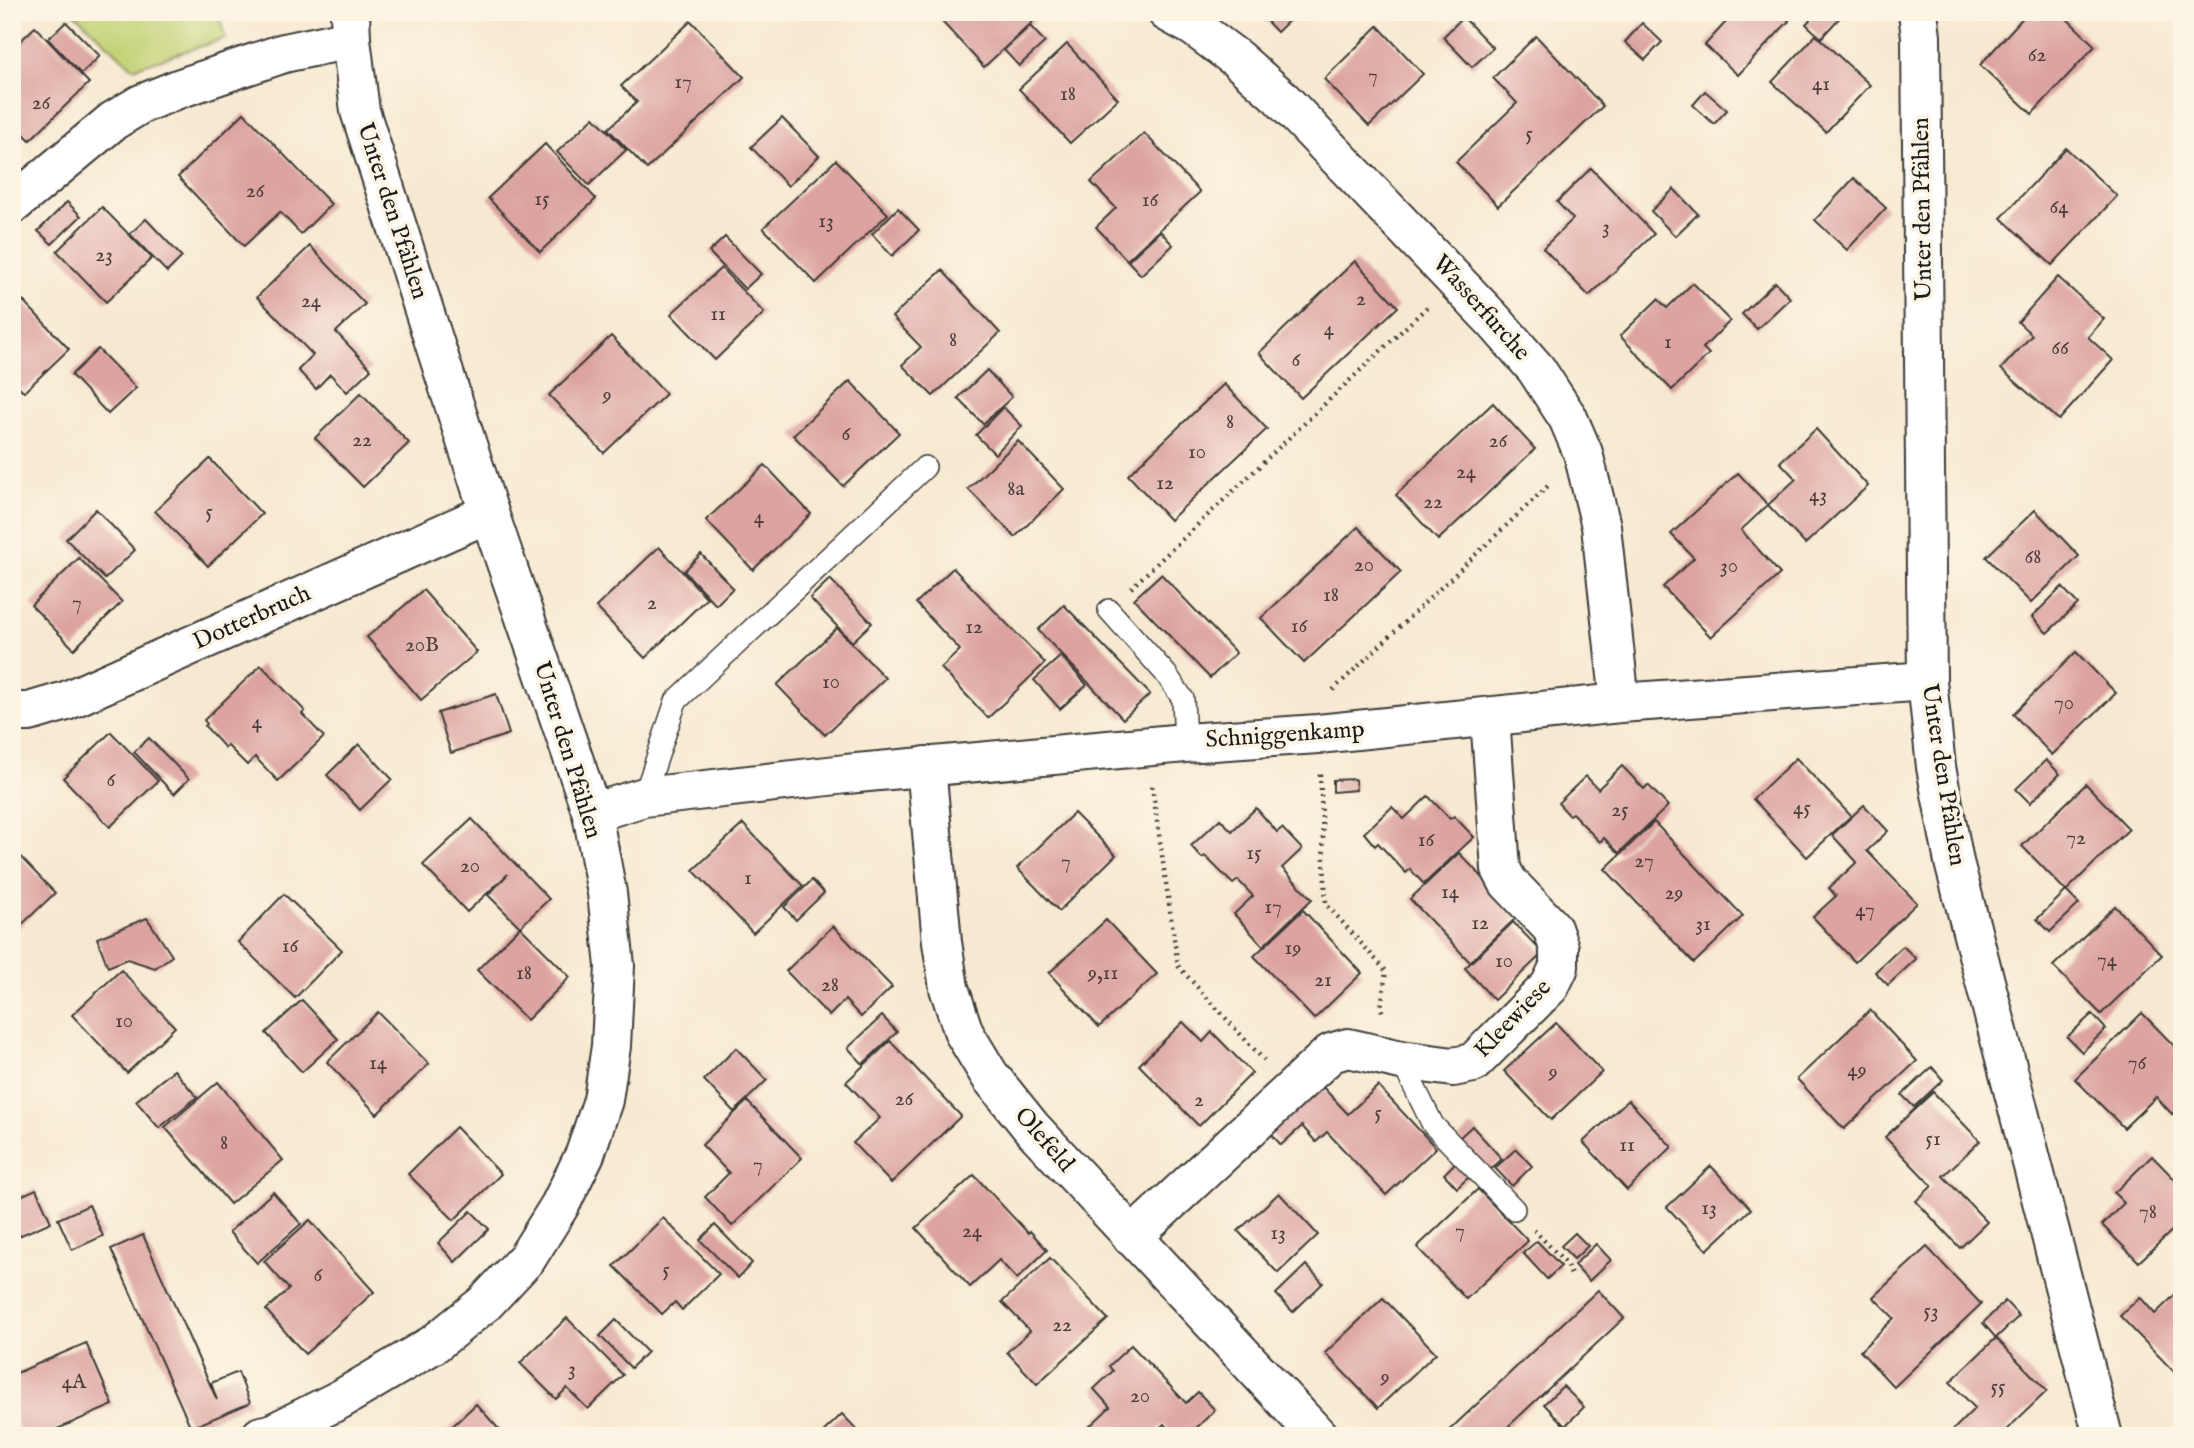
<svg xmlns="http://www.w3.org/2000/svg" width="2194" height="1448" font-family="'IM FELL English',serif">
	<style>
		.green { fill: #c2d275; stroke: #6f7748; stroke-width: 2 }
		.building { fill: #dca3a0 }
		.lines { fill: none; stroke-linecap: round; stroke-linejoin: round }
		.service-casing { stroke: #3d3b37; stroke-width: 24 }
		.minor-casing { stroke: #3d3b37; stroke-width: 42 }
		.path { stroke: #3d3b37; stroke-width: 4.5; stroke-dasharray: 2 5; stroke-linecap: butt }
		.service { stroke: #fff; stroke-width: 21 }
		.minor { stroke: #fff; stroke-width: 38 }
		.labels { text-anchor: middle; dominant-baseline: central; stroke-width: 7; stroke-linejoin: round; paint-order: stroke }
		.number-label { font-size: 21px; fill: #4c3e3d }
		.street-label { font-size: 24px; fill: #1c1c1c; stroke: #fcf5e5 }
	</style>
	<rect width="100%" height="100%" fill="#fcf5e5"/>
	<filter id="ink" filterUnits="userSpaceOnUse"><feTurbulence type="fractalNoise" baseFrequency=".0143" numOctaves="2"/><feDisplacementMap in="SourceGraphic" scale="14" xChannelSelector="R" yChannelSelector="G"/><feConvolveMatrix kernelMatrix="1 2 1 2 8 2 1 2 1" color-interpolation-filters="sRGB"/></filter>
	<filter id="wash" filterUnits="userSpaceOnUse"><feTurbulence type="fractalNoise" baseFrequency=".00686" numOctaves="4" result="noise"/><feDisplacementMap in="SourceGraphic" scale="28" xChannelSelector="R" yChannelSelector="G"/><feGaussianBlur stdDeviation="1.57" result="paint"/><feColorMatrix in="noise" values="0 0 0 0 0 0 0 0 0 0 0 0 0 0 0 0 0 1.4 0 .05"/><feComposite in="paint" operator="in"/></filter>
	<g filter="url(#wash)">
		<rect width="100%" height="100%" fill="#f7e9d1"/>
		<polygon class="green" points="73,12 217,12 226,38 133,68"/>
		<g id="blocks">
			<g class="building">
				<polygon points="933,12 1036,12 1039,16 984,67"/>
				<polygon points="1258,12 1298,12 1277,32"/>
				<polygon points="1735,12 1789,12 1785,17 1789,21 1738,75 1705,45"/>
				<polygon points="1817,12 1845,12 1821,38 1806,24"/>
				<polygon points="2028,12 2060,12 2095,46 2032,114 1980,65"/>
				<polygon points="1463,17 1493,48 1472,67 1443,37"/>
				<polygon points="691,21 744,77 647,169 608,129 637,102 621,86"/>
				<polygon points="66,22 100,56 81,74 48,39"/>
				<polygon points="1642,23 1662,42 1645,60 1625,42"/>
				<polygon points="1030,26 1045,42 1019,66 1004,50"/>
				<polygon points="1378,26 1423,74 1369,126 1324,79"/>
				<polygon points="35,27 89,83 30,140 12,122 12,49"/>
				<polygon points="1816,35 1870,85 1826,132 1772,82"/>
				<polygon points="1536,36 1603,106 1498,206 1456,162 1517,103 1493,78"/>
				<polygon points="1067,44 1118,99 1070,143 1019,89"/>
				<polygon points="1705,91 1727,110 1714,124 1693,105"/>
				<polygon points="244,113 331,204 301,234 280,212 244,246 178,177"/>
				<polygon points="594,117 626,150 589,185 557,152"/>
				<polygon points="782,118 819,156 788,186 751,147"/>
				<polygon points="1144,133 1200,192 1127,260 1096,227 1116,208 1091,182"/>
				<polygon points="545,144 596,199 540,252 488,198"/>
				<polygon points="2066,148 2117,196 2052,265 2001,218"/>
				<polygon points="836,160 888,214 816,283 763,228"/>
				<polygon points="1591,168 1654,234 1589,296 1543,248 1573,219 1557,202"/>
				<polygon points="1854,178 1886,208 1847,250 1815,220"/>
				<polygon points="1674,189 1698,214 1675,236 1651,211"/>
				<polygon points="67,202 81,216 52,244 38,231"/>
				<polygon points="102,207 152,258 106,302 57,251"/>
				<polygon points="898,208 919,230 892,256 872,234"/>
				<polygon points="146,219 182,257 167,272 130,234"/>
				<polygon points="1160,231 1173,245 1141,275 1128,261"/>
				<polygon points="725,237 761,274 745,289 709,252"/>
				<polygon points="310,246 365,304 336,332 371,369 347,392 330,374 316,389 298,370 313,355 257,297"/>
				<polygon points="1355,261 1398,307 1301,398 1259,353"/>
				<polygon points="721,268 764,313 715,360 671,314"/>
				<polygon points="942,270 1000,333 933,396 902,365 921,347 892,317"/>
				<polygon points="2058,277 2104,319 2088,337 2113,360 2059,420 2001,369 2032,335 2018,322"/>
				<polygon points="1775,282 1790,298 1757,329 1742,314"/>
				<polygon points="1693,283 1730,321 1703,348 1709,354 1672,390 1620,336 1658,299 1667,308"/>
				<polygon points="12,289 69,349 24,392 12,379"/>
				<polygon points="611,336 666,394 604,453 549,395"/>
				<polygon points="98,349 136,388 108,414 71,375"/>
				<polygon points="987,370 1012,397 983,424 958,398"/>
				<polygon points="850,381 899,433 843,486 793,435"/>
				<polygon points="1224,384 1267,429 1170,520 1128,475"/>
				<polygon points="361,393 409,443 363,487 315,438"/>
				<polygon points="1493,403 1535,449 1438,540 1396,495"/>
				<polygon points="1003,407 1022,426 995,454 976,435"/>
				<polygon points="1816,429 1868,486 1805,544 1768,505 1796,479 1780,462"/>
				<polygon points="1018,441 1064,489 1015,537 968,489"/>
				<polygon points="210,459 262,514 208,566 155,511"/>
				<polygon points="765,465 811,514 753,570 706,520"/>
				<polygon points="1738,473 1768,505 1741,530 1780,574 1711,637 1663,587 1694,558 1671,534"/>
				<polygon points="96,509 135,550 105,579 66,539"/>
				<polygon points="2035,510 2079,556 2031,603 1986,557"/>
				<polygon points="1358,527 1401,572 1304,663 1261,618"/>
				<polygon points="659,547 707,598 645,658 596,607"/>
				<polygon points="701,554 733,588 716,605 684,571"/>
				<polygon points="79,558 122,602 74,649 31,605"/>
				<polygon points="953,568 1045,663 988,718 941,668 960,650 916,603"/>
				<polygon points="1161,574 1236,653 1210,678 1134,599"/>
				<polygon points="830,579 872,623 852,642 810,598"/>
				<polygon points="2062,587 2078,604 2047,633 2032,617"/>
				<polygon points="423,590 477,652 421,700 367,637"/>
				<polygon points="1064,605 1150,694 1123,719 1038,630"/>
				<polygon points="837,628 885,678 825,735 777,685"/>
				<polygon points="2076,652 2116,693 2052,755 2013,714"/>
				<polygon points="1061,656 1087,685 1060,709 1034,680"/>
				<polygon points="261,665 305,711 302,714 324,737 278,781 255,757 247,765 227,745 225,748 205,726 207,724 204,720"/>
				<polygon points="496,694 509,734 451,753 438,713"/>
				<polygon points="111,732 158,781 110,827 63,778"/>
				<polygon points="149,738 189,779 174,794 134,752"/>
				<polygon points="359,744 392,779 360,810 327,775"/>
				<polygon points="1796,758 1851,816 1807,857 1753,799"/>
				<polygon points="2046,760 2060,774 2030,803 2016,789"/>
				<polygon points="1622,766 1644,789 1648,785 1668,806 1619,853 1604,838 1600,842 1572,813 1569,815 1558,803 1586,776 1598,789"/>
				<polygon points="1355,779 1356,790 1333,792 1333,780"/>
				<polygon points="2086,784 2129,829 2066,891 2022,846"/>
				<polygon points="1428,796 1450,819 1454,816 1474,837 1424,884 1410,869 1406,873 1378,843 1375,846 1364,833 1392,807 1404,819"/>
				<polygon points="1864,805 1888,831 1867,851 1917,903 1855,962 1813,917 1836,896 1829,888 1857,862 1832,835"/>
				<polygon points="1256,808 1277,832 1282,828 1302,849 1282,868 1312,899 1263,946 1234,914 1253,896 1238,880 1233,884 1205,856 1202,858 1191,846 1220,819 1232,831"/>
				<polygon points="1074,813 1116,855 1059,911 1017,868"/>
				<polygon points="472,819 549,899 520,927 488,895 508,874 467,912 423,865"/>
				<polygon points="1654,822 1743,916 1694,963 1605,869"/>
				<polygon points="743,824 803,886 753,933 693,870"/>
				<polygon points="12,848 55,893 12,934"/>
				<polygon points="1459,853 1519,915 1470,962 1410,899"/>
				<polygon points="812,880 824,893 796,920 784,907"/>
				<polygon points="2066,891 2079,904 2050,932 2037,919"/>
				<polygon points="284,894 342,950 295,998 238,942"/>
				<polygon points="2115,906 2162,955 2101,1014 2053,966"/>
				<polygon points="1303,910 1362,973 1314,1019 1254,956"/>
				<polygon points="147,918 172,956 155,968 127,959 108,967 97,938"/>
				<polygon points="1106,920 1157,974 1099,1027 1049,973"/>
				<polygon points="1513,922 1543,953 1494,1000 1465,968"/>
				<polygon points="833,926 892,987 861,1017 845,1000 829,1016 786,971"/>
				<polygon points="520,927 570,977 527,1020 477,970"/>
				<polygon points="1903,946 1916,959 1888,985 1875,972"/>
				<polygon points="121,970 175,1027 127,1073 72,1015"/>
				<polygon points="302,1000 338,1039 302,1072 266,1033"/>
				<polygon points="1870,1010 1917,1061 1844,1129 1797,1079"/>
				<polygon points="378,1012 429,1064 377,1114 327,1062"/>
				<polygon points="2142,1013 2182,1054 2182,1105 2172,1114 2156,1097 2124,1128 2075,1079"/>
				<polygon points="2092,1014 2106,1029 2082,1052 2067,1037"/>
				<polygon points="882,1016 897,1032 863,1064 848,1048"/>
				<polygon points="1183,1022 1203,1042 1212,1032 1252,1073 1199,1126 1139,1065"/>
				<polygon points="1556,1023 1602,1072 1551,1120 1504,1071"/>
				<polygon points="890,1041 961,1116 891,1183 853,1143 880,1118 846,1082"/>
				<polygon points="736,1048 767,1080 734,1112 704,1080"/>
				<polygon points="1932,1067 1943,1080 1914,1107 1902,1095"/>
				<polygon points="174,1070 197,1097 159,1128 136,1101"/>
				<polygon points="218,1082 283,1160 230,1204 165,1127"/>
				<polygon points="1319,1083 1348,1114 1378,1086 1436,1148 1386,1195 1327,1132 1316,1142 1302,1126 1281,1145 1269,1131"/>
				<polygon points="1933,1092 1980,1141 1943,1176 1987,1222 1960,1248 1916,1201 1932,1186 1885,1137"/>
				<polygon points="1628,1100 1672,1147 1627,1190 1583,1142"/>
				<polygon points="747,1101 802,1158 732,1226 705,1197 729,1173 702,1145"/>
				<polygon points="1472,1126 1502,1159 1489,1171 1458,1139"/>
				<polygon points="456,1127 501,1174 454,1220 408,1174"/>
				<polygon points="1516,1149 1532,1166 1512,1186 1495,1168"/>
				<polygon points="2152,1156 2182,1187 2182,1221 2139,1262 2102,1225 2124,1203 2114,1193"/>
				<polygon points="1457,1161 1470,1176 1457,1188 1444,1174"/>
				<polygon points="1711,1166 1751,1209 1707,1250 1667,1207"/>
				<polygon points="974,1175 1028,1233 1030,1231 1047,1250 1017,1279 999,1260 970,1287 916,1228"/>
				<polygon points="36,1189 51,1222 12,1239 12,1200"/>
				<polygon points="1478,1189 1528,1241 1466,1299 1417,1247"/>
				<polygon points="273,1192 301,1224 257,1263 229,1232"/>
				<polygon points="1279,1193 1318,1235 1278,1273 1238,1231"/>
				<polygon points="89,1205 103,1236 72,1250 58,1219"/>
				<polygon points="471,1211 489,1229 455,1262 438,1243"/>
				<polygon points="663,1218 719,1274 682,1310 675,1302 662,1314 614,1266"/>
				<polygon points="310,1220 374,1292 305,1354 266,1310 289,1289 264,1261"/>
				<polygon points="715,1225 752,1263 738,1278 700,1240"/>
				<polygon points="1575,1233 1588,1246 1574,1259 1561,1246"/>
				<polygon points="143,1235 217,1400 211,1383 238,1372 250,1403 191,1428 111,1249"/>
				<polygon points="1537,1241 1561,1266 1547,1279 1523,1253"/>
				<polygon points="1596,1244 1611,1260 1589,1281 1574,1265"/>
				<polygon points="1927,1247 1981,1304 1894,1387 1860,1351 1894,1318 1873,1297"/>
				<polygon points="1050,1258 1108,1319 1037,1384 1007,1352 1030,1331 1002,1302"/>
				<polygon points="1306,1265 1323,1283 1293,1312 1276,1294"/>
				<polygon points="2182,1288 2182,1373 2178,1376 2120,1316 2140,1297 2155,1314"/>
				<polygon points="1598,1290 1624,1318 1498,1436 1443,1436"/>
				<polygon points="1383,1298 1436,1353 1378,1408 1325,1353"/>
				<polygon points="2005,1301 2019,1316 1996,1338 1983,1323"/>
				<polygon points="567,1318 623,1375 588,1409 567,1388 556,1399 520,1363"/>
				<polygon points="616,1320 647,1352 631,1368 600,1336"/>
				<polygon points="1996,1338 2047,1391 2000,1436 1958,1436 1953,1430 1975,1408 1950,1382"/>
				<polygon points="86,1343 113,1405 41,1436 23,1436 12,1412 12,1375"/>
				<polygon points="1131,1345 1186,1403 1198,1392 1215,1410 1188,1436 1174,1436 1164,1424 1151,1436 1100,1436 1090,1426 1110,1407 1094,1389 1113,1371 1109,1366"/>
				<polygon points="1563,1386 1584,1407 1565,1426 1544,1404"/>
				<polygon points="476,1404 505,1436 442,1436"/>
				<polygon points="842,1414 863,1436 819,1436"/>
				<polygon points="1213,1429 1219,1436 1205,1436"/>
			</g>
		</g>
	</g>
	<g filter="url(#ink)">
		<use href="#blocks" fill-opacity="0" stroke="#3d3b37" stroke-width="2"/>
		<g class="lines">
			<g class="service-casing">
				<g id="service">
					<polyline points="1109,610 1166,674 1183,699 1185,743"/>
					<polyline points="644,797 676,701 925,467"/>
					<polyline points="1401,1060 1433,1125 1514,1209"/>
				</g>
			</g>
			<g class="minor-casing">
				<g id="minor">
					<polyline points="1167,12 1194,27 1237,59 1279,96 1494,321 1536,369 1568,418 1583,453 1601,526 1620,703"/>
					<polyline points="1918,12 1921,37 1927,681 1936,767 1954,862 2103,1436"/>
					<polyline points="12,205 113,121 141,104 178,89 284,53 351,39"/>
					<polyline points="12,712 29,712 66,701 489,513"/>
					<polyline points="926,766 942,942 949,988 964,1033 990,1076 1031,1127 1318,1436"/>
					<polyline points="592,813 644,797 846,774 1185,743 1318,734 1620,703 1927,681"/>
					<polyline points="1132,1237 1331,1053 1348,1048 1401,1060 1453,1067 1473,1063 1550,986 1559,967 1559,948 1552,928 1508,882 1501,869 1490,717"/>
					<polyline points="261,1436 271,1434 341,1399 434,1344 485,1303 527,1258 560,1205 585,1154 603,1100 611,1046 615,966 607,893 592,813 489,513 360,111 351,39 350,12"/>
				</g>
			</g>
			<g class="path">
				<polyline points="1131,588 1427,307"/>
				<polyline points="1333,690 1550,484"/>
				<polyline points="1320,774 1326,904 1386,971 1381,1008 1383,1014"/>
				<polyline points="1152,786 1178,966 1264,1060"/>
				<polyline points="1534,1230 1566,1263 1572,1277"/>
			</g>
			<use href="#service" class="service"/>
			<use href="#minor" class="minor"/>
		</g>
	</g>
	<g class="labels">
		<g class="number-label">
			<text x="2037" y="55">62</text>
			<text x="1373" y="76">7</text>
			<text x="683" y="82">17</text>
			<text x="1821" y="84">41</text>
			<text x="1068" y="94">18</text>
			<text x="41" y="103">26</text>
			<text x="1529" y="134">5</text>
			<text x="255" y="191">26</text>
			<text x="542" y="199">15</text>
			<text x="1150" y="200">16</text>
			<text x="2059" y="207">64</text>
			<text x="826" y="221">13</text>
			<text x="1606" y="227">3</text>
			<text x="104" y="255">23</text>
			<text x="1361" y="299">2</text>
			<text x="311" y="301">24</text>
			<text x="718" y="314">11</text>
			<text x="1329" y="329">4</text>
			<text x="953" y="340">8</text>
			<text x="1668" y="342">1</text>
			<text x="2060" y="348">66</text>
			<text x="1296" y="360">6</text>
			<text x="607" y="395">9</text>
			<text x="1230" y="422">8</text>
			<text x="846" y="434">6</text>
			<text x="362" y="440">22</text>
			<text x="1498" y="441">26</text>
			<text x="1197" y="452">10</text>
			<text x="1466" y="472">24</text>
			<text x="1165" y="483">12</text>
			<text x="1016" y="489">8a</text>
			<text x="1818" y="495">43</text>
			<text x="1433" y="502">22</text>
			<text x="209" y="512">5</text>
			<text x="759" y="517">4</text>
			<text x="2033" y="557">68</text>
			<text x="1364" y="565">20</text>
			<text x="1729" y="566">30</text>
			<text x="1331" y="595">18</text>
			<text x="77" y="603">7</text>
			<text x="652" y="603">2</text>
			<text x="1299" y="626">16</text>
			<text x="974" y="627">12</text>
			<text x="422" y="645">20B</text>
			<text x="831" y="682">10</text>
			<text x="2064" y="703">70</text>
			<text x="257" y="722">4</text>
			<text x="111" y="780">6</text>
			<text x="1802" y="808">45</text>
			<text x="1620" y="810">25</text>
			<text x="2076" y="838">72</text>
			<text x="1426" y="840">16</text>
			<text x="1254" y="853">15</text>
			<text x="1644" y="861">27</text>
			<text x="1066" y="862">7</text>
			<text x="470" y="866">20</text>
			<text x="748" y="878">1</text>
			<text x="1450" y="892">14</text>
			<text x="1674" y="893">29</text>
			<text x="1273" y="907">17</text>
			<text x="1865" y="910">47</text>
			<text x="1480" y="923">12</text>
			<text x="1703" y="924">31</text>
			<text x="290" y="946">16</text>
			<text x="1293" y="948">19</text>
			<text x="2107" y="960">74</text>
			<text x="1504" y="961">10</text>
			<text x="524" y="973">18</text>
			<text x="1103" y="973">9,11</text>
			<text x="1323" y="980">21</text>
			<text x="830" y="985">28</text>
			<text x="124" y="1021">10</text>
			<text x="378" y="1063">14</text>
			<text x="2137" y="1063">76</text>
			<text x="1857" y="1070">49</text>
			<text x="1553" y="1072">9</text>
			<text x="904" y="1099">26</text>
			<text x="1199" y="1100">2</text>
			<text x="1378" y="1113">5</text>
			<text x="1933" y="1139">51</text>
			<text x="224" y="1143">8</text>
			<text x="1627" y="1145">11</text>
			<text x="758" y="1165">7</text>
			<text x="1709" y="1208">13</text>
			<text x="2148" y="1212">78</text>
			<text x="972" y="1231">24</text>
			<text x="1460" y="1231">7</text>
			<text x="1278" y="1233">13</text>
			<text x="666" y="1270">5</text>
			<text x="318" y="1275">6</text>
			<text x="1931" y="1311">53</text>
			<text x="1062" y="1325">22</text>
			<text x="572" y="1369">3</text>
			<text x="1385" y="1377">9</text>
			<text x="74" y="1382">4A</text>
			<text x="1998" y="1387">55</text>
			<text x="1140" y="1396">20</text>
		</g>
		<g class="street-label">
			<text transform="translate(1923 209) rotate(-91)">Unter den Pfählen</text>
			<text transform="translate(392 211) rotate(72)">Unter den Pfählen</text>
			<text transform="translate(1481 308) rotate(48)">Wasserfurche</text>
			<text transform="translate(252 618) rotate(-24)">Dotterbruch</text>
			<text transform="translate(1285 735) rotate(-4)">Schniggenkamp</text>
			<text transform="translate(567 750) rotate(73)">Unter den Pfählen</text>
			<text transform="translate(1943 775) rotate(81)">Unter den Pfählen</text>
			<text transform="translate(1513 1019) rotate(-46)">Kleewiese</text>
			<text transform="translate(1044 1140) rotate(49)">Olefeld</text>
		</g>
	</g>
	<rect width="2194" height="1448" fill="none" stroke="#fcf5e5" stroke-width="42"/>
</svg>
